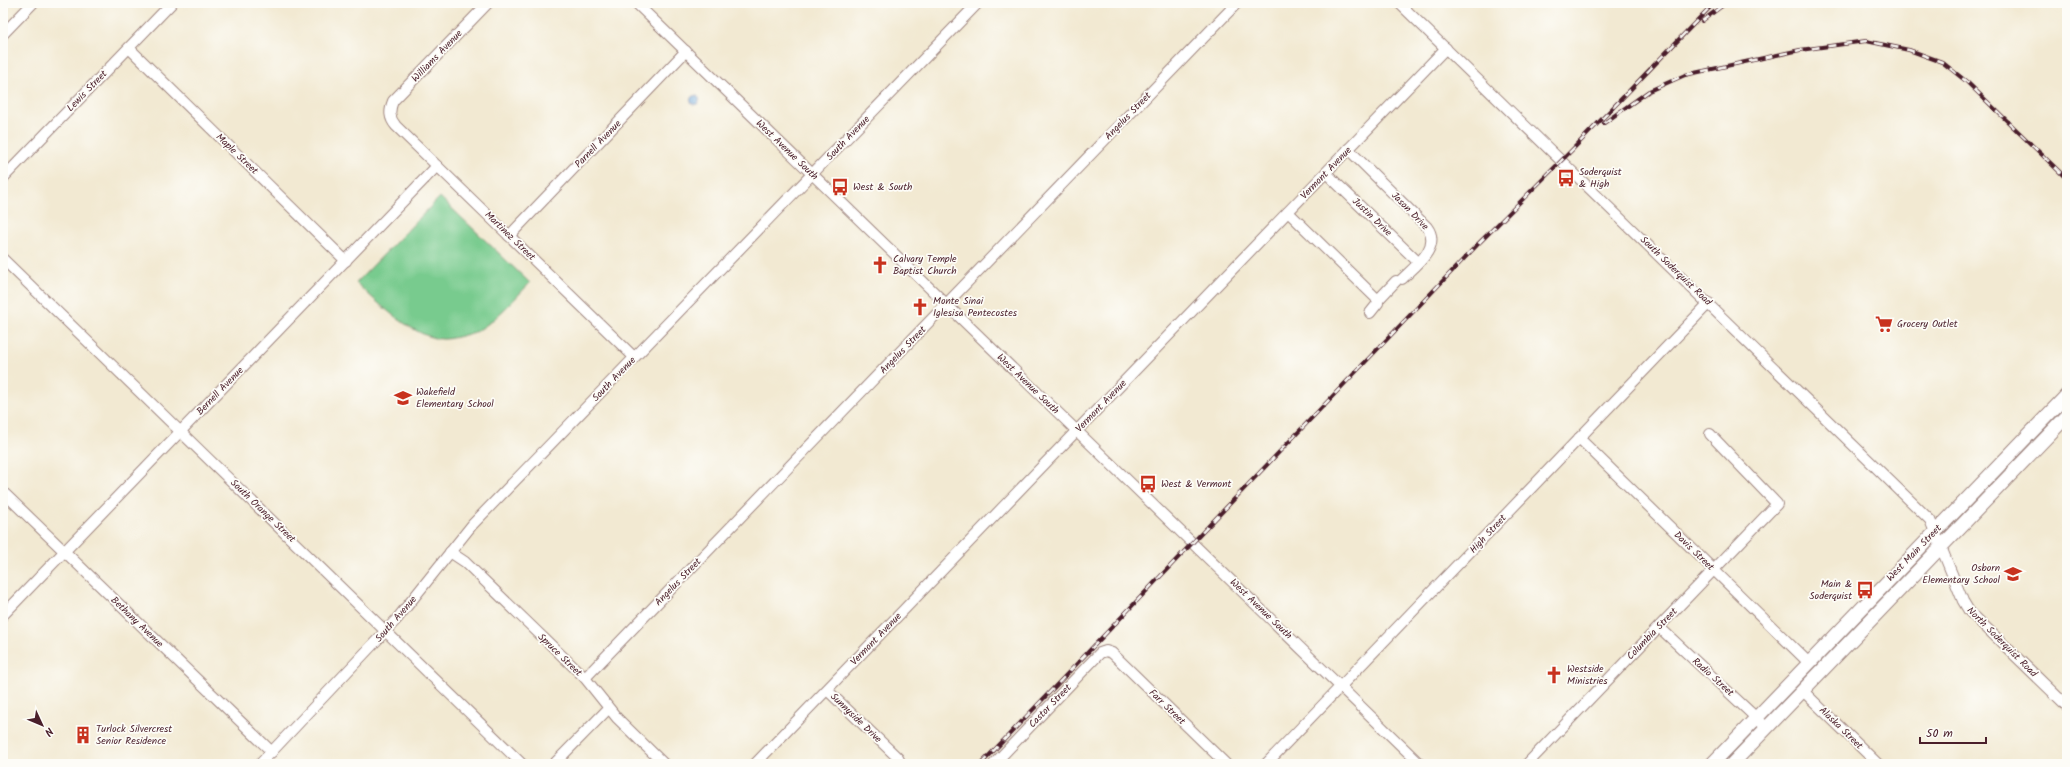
<svg xmlns="http://www.w3.org/2000/svg" width="2070" height="767" font-family="Kalam,sans-serif">
	<style>
		.green { fill: #78cb8e; stroke: #61755c }
		.water { fill: #67a3d8; stroke: #586182 }
		.lines { fill: none; stroke-linecap: round; stroke-linejoin: round }
		.minor-casing { stroke: #9e847e; stroke-width: 12 }
		.major-casing { stroke: #9e847e; stroke-width: 15 }
		.minor { stroke: #fff; stroke-width: 10 }
		.major { stroke: #fff; stroke-width: 13 }
		.rail-casing { stroke: #4a1f2b; stroke-width: 4 }
		.rail { stroke: #fdfcf7; stroke-width: 2.5; stroke-dasharray: 8; stroke-linecap: butt }
		.labels { text-anchor: middle; dominant-baseline: central; stroke-width: 3.5; stroke-linejoin: round; paint-order: stroke }
		.street-label { font-size: 10px; fill: #4a1f2b; stroke: #fdfcf7 }
		.poi-label { font-size: 10px; fill: #4a1f2b; stroke: #fdfcf7; text-anchor: start }
	</style>
	<rect width="100%" height="100%" fill="#fdfcf7"/>
	<filter id="ink" filterUnits="userSpaceOnUse"><feTurbulence type="fractalNoise" baseFrequency=".025" numOctaves="2"/><feDisplacementMap in="SourceGraphic" scale="8" xChannelSelector="R" yChannelSelector="G"/><feConvolveMatrix kernelMatrix="1 2 1 2 8 2 1 2 1" color-interpolation-filters="sRGB"/></filter>
	<filter id="wash" filterUnits="userSpaceOnUse"><feTurbulence type="fractalNoise" baseFrequency=".012" numOctaves="4" result="noise"/><feDisplacementMap in="SourceGraphic" scale="16" xChannelSelector="R" yChannelSelector="G"/><feGaussianBlur stdDeviation="0.9" result="paint"/><feColorMatrix in="noise" values="0 0 0 0 0 0 0 0 0 0 0 0 0 0 0 0 0 1.4 0 .05"/><feComposite in="paint" operator="in"/></filter>
	<g filter="url(#wash)">
		<rect width="100%" height="100%" fill="#f2e9d2"/>
		<path class="green" d="M440 197 530 283C514 299 495 322 475 332 469 334 448 340 442 339 414 338 376 301 356 283Z"/>
		<circle class="water" cx="695" cy="100" r="4.5"/>
	</g>
	<g filter="url(#ink)">
		<g class="lines">
			<g class="minor-casing">
				<g id="minor">
					<path d="M488 3 393 101C389 111 389 118 396 126L634 357"/>
					<polyline points="636,3 1420,764"/>
					<polyline points="1399,3 1930,520 1963,601 1969,611 2067,706"/>
					<polyline points="3,34 33,3"/>
					<polyline points="129,48 346,261"/>
					<path d="M1348 149 1427 227C1442 247 1415 266 1402 279"/>
					<polyline points="1326,173 1418,262"/>
					<polyline points="3,178 172,3"/>
					<polyline points="1288,212 1378,300 1378,303 1370,313"/>
					<polyline points="509,236 686,51"/>
					<polyline points="3,259 522,764"/>
					<polyline points="1378,300 1396,281"/>
					<polyline points="1579,438 1809,663"/>
					<polyline points="3,492 272,752"/>
					<polyline points="450,552 465,562 585,678 617,718 664,764"/>
					<polyline points="3,615 437,166"/>
					<polyline points="1659,627 1767,728"/>
					<polyline points="585,678 1237,3"/>
					<polyline points="827,690 898,758 901,764"/>
					<polyline points="1803,691 1878,764"/>
					<polyline points="260,764 396,620 472,525 978,3"/>
					<polyline points="554,764 608,709"/>
					<polyline points="755,764 1446,48"/>
					<polyline points="994,764 1100,653 1106,651 1112,653 1226,764"/>
					<polyline points="1266,764 1709,303"/>
					<polyline points="1527,764 1777,504 1710,434"/>
				</g>
			</g>
			<g class="major-casing">
				<g id="major">
					<polyline points="1712,764 2067,395"/>
					<polyline points="1732,764 2067,416"/>
				</g>
			</g>
			<use href="#minor" class="minor"/>
			<use href="#major" class="major"/>
			<g class="rail-casing">
				<g id="rail">
					<polyline points="1702,21 1726,3"/>
					<polyline points="1604,123 1649,91 1685,75 1800,50 1866,41 1909,50 1942,62 1967,82 2067,179"/>
					<polyline points="981,764 1478,244 1572,150 1714,3"/>
				</g>
			</g>
			<use href="#rail" class="rail"/>
		</g>
	</g>
	<defs>
		<g id="bus-bare" transform="scale(1.38)"><path d="M-5-6H5V4H4V6H2V4H-2V6H-4V4H-5ZM-3.5-4V0h7V-4ZM-3.5 1.2v1.5H-2V1.2ZM2 1.2v1.5H3.5V1.2Z" fill="#c8321e" stroke="#fdfcf7" stroke-width="2.5" paint-order="stroke"/></g>
		<g id="church-bare" transform="scale(1.38)"><path d="M-1.2-6h2.4v3.5h3.3v2.4h-3.3V6h-2.4V-.1h-3.3v-2.4h3.3Z" fill="#c8321e" stroke="#fdfcf7" stroke-width="2.5" paint-order="stroke"/></g>
		<g id="supermarket-bare" transform="scale(1.38)"><path d="M-6-5.5h2.5l.6 2H6L4.5 2H-2.5L-4.4-4H-6ZM-1.5 3.2a1.3 1.3 0 1 0 .1 0ZM3 3.2a1.3 1.3 0 1 0 .1 0Z" fill="#c8321e" stroke="#fdfcf7" stroke-width="2.5" paint-order="stroke"/></g>
		<g id="school-bare" transform="scale(1.38)"><path d="M0-5L7-2L0 1L-7-2ZM-4 1L0 2.5L4 1V4Q0 6-4 4Z" fill="#c8321e" stroke="#fdfcf7" stroke-width="2.5" paint-order="stroke"/></g>
		<g id="building-bare" transform="scale(1.38)"><path d="M-4-6H4V6H1V3H-1V6H-4ZM-2.5-4.3h1.7v1.8h-1.7ZM.8-4.3h1.7v1.8H.8ZM-2.5-1h1.7V.8h-1.7ZM.8-1h1.7V.8H.8Z" fill="#c8321e" stroke="#fdfcf7" stroke-width="2.5" paint-order="stroke"/></g>
	</defs>
	<g fill-rule="evenodd">
		<use href="#bus-bare" x="1566" y="178"/>
		<use href="#bus-bare" x="840" y="187"/>
		<use href="#church-bare" x="880" y="265"/>
		<use href="#church-bare" x="920" y="307"/>
		<use href="#supermarket-bare" x="1884" y="324"/>
		<use href="#school-bare" x="403" y="398"/>
		<use href="#bus-bare" x="1148" y="484"/>
		<use href="#school-bare" x="2013" y="574"/>
		<use href="#bus-bare" x="1865" y="590"/>
		<use href="#church-bare" x="1554" y="675"/>
		<use href="#building-bare" x="83" y="735"/>
	</g>
	<g class="labels">
		<g class="street-label">
			<text transform="translate(437 56) rotate(-46)">Williams Avenue</text>
			<text transform="translate(87 91) rotate(-46)">Lewis Street</text>
			<text transform="translate(1128 116) rotate(-46)">Angelus Street</text>
			<text transform="translate(848 138) rotate(-46)">South Avenue</text>
			<text transform="translate(598 144) rotate(-46)">Parnell Avenue</text>
			<text transform="translate(787 150) rotate(44)">West Avenue South</text>
			<text transform="translate(237 154) rotate(44)">Maple Street</text>
			<text transform="translate(1326 173) rotate(-46)">Vermont Avenue</text>
			<text transform="translate(1410 211) rotate(46)">Jason Drive</text>
			<text transform="translate(1372 217) rotate(44)">Justin Drive</text>
			<text transform="translate(510 236) rotate(44)">Martinez Street</text>
			<text transform="translate(1676 271) rotate(44)">South Soderquist Road</text>
			<text transform="translate(903 350) rotate(-46)">Angelus Street</text>
			<text transform="translate(614 379) rotate(-46)">South Avenue</text>
			<text transform="translate(1028 384) rotate(44)">West Avenue South</text>
			<text transform="translate(220 391) rotate(-46)">Bernell Avenue</text>
			<text transform="translate(1101 406) rotate(-46)">Vermont Avenue</text>
			<text transform="translate(263 511) rotate(44)">South Orange Street</text>
			<text transform="translate(1488 534) rotate(-47)">High Street</text>
			<text transform="translate(1694 551) rotate(44)">Davis Street</text>
			<text transform="translate(1914 553) rotate(-46)">West Main Street</text>
			<text transform="translate(678 582) rotate(-46)">Angelus Street</text>
			<text transform="translate(1261 609) rotate(44)">West Avenue South</text>
			<text transform="translate(396 619) rotate(-49)">South Avenue</text>
			<text transform="translate(137 622) rotate(44)">Bethany Avenue</text>
			<text transform="translate(1652 634) rotate(-46)">Columbia Street</text>
			<text transform="translate(876 639) rotate(-46)">Vermont Avenue</text>
			<text transform="translate(2002 642) rotate(45)">North Soderquist Road</text>
			<text transform="translate(560 655) rotate(44)">Spruce Street</text>
			<text transform="translate(1713 677) rotate(42)">Radio Street</text>
			<text transform="translate(1050 706) rotate(-46)">Castor Street</text>
			<text transform="translate(1167 707) rotate(44)">Farr Street</text>
			<text transform="translate(856 718) rotate(44)">Sunnyside Drive</text>
			<text transform="translate(1841 728) rotate(44)">Alaska Street</text>
		</g>
		<g class="poi-label">
			<text x="1579" y="172">Soderquist<tspan x="1579" dy="12">&amp; High</tspan></text>
			<text x="853" y="187">West &amp; South</text>
			<text x="893" y="259">Calvary Temple<tspan x="893" dy="12">Baptist Church</tspan></text>
			<text x="933" y="301">Monte Sinai<tspan x="933" dy="12">Iglesisa Pentecostes</tspan></text>
			<text x="1897" y="324">Grocery Outlet</text>
			<text x="416" y="392">Wakefield<tspan x="416" dy="12">Elementary School</tspan></text>
			<text x="1161" y="484">West &amp; Vermont</text>
			<text x="2000" y="568" text-anchor="end">Osborn<tspan x="2000" dy="12">Elementary School</tspan></text>
			<text x="1852" y="584" text-anchor="end">Main &amp;<tspan x="1852" dy="12">Soderquist</tspan></text>
			<text x="1567" y="669">Westside<tspan x="1567" dy="12">Ministries</tspan></text>
			<text x="96" y="729">Turlock Silvercrest<tspan x="96" dy="12">Senior Residence</tspan></text>
		</g>
	</g>
	<rect width="2070" height="767" fill="none" stroke="#fdfcf7" stroke-width="16"/>
	<g transform="translate(42 725) rotate(134)" stroke="#fdfcf7" stroke-width="3" paint-order="stroke">
	<path d="M0-3L7 15L0 10L-7 15Z" fill="#4a1f2b"/>
	<text y="-6" font-size="11" font-weight="bold" text-anchor="middle" fill="#4a1f2b">N</text>
	</g>
	<path d="M1920 737v6h66v-6" fill="none" stroke="#4a1f2b" stroke-width="2"/>
	<text x="1926" y="737" font-size="12" fill="#4a1f2b" stroke="#fdfcf7" stroke-width="3" paint-order="stroke">50 m</text>
</svg>
